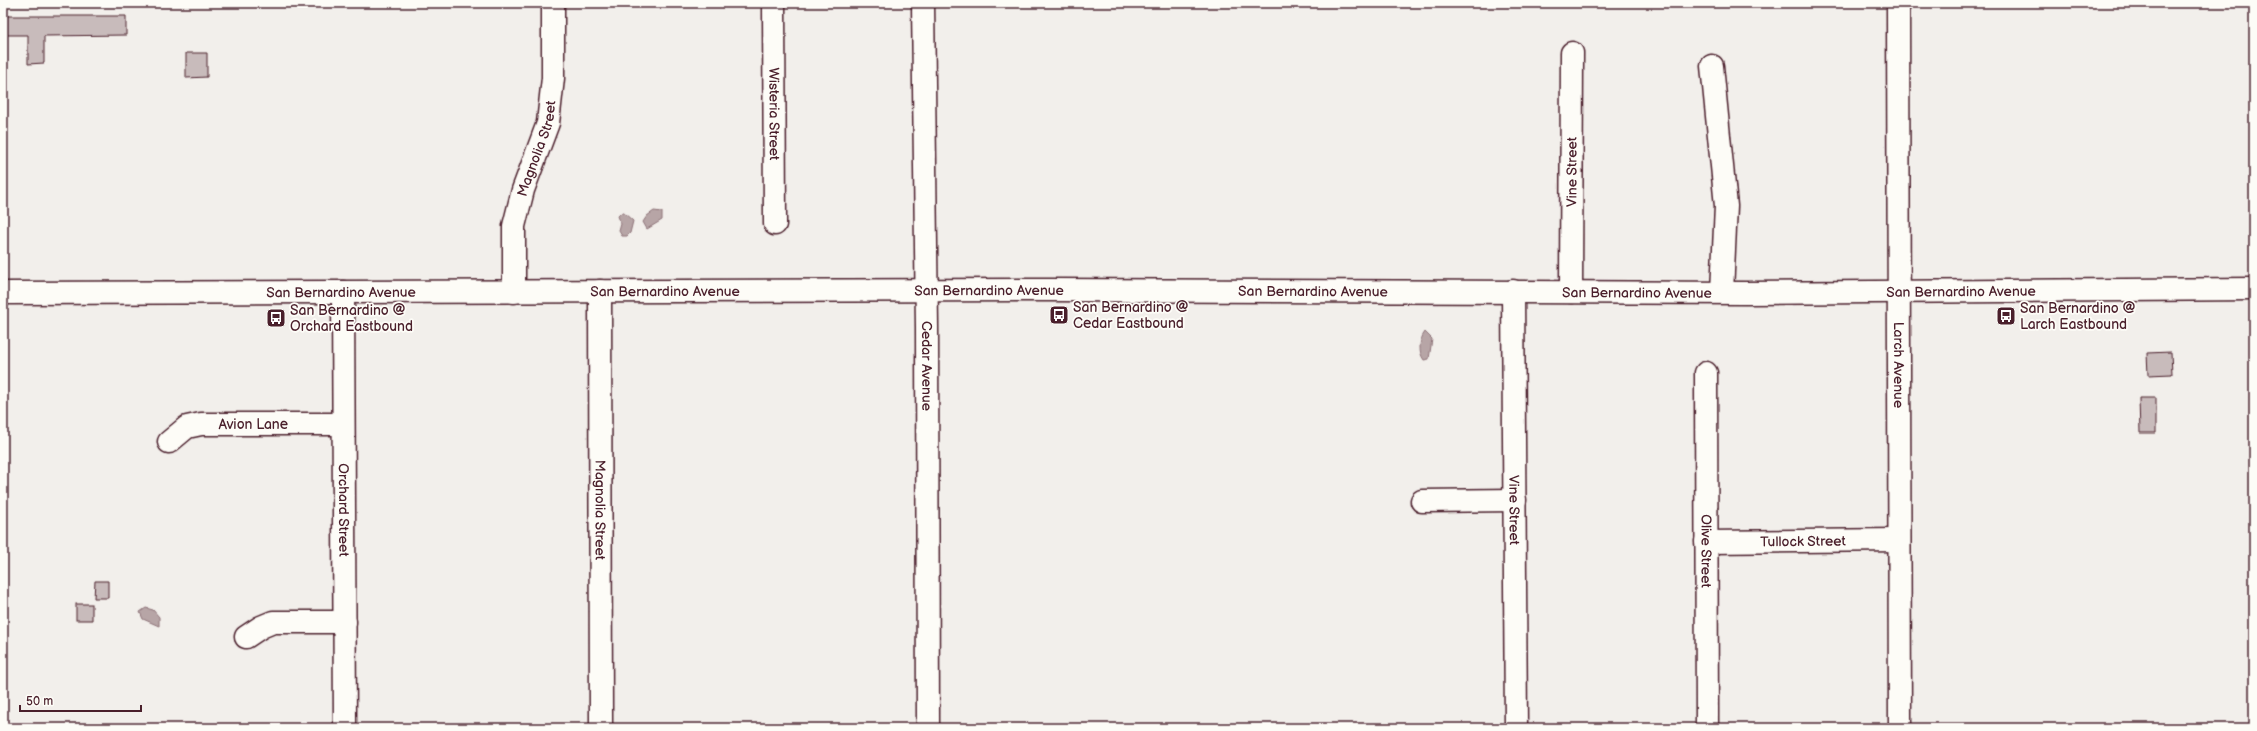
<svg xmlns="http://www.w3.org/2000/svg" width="2257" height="731" font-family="'Balsamiq Sans',sans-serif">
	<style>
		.water { fill: #b7a5a6; stroke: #8b6f75 }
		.building { fill: #c8bbbb; stroke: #4a1f2b }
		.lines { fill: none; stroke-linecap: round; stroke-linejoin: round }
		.minor-casing { stroke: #4a1f2b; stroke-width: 25 }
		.major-casing { stroke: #4a1f2b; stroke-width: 25 }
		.minor { stroke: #fdfcf7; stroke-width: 22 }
		.major { stroke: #fdfcf7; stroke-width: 22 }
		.labels { text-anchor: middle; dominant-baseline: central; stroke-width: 3.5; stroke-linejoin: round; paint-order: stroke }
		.street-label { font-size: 14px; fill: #4a1f2b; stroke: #fdfcf7 }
		.poi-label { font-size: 14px; fill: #4a1f2b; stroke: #fdfcf7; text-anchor: start }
	</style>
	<rect width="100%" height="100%" fill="#f2efeb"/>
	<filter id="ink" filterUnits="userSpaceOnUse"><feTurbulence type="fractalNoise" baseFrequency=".025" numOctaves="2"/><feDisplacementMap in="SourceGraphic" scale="8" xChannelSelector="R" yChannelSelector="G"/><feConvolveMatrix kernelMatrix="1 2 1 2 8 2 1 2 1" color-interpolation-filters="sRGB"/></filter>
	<g filter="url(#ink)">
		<g class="water">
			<polygon points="654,211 662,212 662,220 647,229 643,222 647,216"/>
			<polygon points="621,213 624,213 633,221 630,233 627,236 622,236 619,231 621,224 618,216"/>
			<path d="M1425 332 1432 339 1429 359 1424 360C1418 352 1419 340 1425 332Z"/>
			<polygon points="146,608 153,610 159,617 159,626 143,619 140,612"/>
		</g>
		<g class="building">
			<polygon points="3,16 126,16 126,35 44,36 44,63 28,64 28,35 3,35"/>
			<polygon points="186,53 207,53 207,77 186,78"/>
			<polygon points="2171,352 2172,374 2148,375 2147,353"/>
			<polygon points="2139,398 2156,398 2156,433 2140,433"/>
			<polygon points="95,581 108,581 108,598 94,598"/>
			<rect x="76" y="604" width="16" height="16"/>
		</g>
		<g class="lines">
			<g class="minor-casing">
				<g id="minor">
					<path id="s1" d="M774 3 775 224"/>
					<path id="s2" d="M1898 3 1900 728"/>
					<polyline points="1712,66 1726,206 1722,292"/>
					<path id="s3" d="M600 291 601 728"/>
					<path id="s4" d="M1513 291 1516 728"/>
					<path id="s5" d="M343 292 345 728"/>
					<path id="s6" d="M514 292V226L523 190 548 123 553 78V3"/>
					<path id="s7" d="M1571 292 1572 53"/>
					<path id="s8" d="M1706 373 1707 728"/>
					<path id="s9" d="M169 442 187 427 201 424H343"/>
					<polyline points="1422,501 1515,500"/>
					<path id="s10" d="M1706 542 1899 540"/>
					<polyline points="246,637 261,627 273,622 345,622"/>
				</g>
			</g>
			<g class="major-casing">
				<g id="major">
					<path id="s11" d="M923 3 927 327 928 728"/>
					<path id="s12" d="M3 293 1051 290 1745 293 2254 289"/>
				</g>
			</g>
			<use href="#minor" class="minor"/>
			<use href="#major" class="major"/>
		</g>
	</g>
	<defs>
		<g id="bus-square" transform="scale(1)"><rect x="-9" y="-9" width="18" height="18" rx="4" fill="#4a1f2b" stroke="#fdfcf7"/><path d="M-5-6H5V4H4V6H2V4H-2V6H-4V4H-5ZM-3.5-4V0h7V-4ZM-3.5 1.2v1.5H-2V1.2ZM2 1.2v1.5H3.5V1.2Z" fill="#fff"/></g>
	</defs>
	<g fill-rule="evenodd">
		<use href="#bus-square" x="1059" y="315"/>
		<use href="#bus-square" x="2006" y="316"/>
		<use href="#bus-square" x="276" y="318"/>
	</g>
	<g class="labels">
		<g class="street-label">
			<text stroke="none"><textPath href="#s1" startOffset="111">Wisteria Street</textPath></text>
			<text stroke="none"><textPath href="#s6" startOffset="147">Magnolia Street</textPath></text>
			<text stroke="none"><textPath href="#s7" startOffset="120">Vine Street</textPath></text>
			<text stroke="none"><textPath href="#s12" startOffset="986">San Bernardino Avenue</textPath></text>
			<text stroke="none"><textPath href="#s12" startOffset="1958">San Bernardino Avenue</textPath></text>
			<text stroke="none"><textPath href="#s12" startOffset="662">San Bernardino Avenue</textPath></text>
			<text stroke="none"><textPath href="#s12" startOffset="1310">San Bernardino Avenue</textPath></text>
			<text stroke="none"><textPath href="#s12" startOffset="338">San Bernardino Avenue</textPath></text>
			<text stroke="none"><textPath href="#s12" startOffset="1634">San Bernardino Avenue</textPath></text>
			<text stroke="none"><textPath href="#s11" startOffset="363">Cedar Avenue</textPath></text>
			<text stroke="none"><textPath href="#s2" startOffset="362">Larch Avenue</textPath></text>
			<text stroke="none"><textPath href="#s9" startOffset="90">Avion Lane</textPath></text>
			<text stroke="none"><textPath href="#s5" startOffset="218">Orchard Street</textPath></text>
			<text stroke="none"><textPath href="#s3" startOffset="219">Magnolia Street</textPath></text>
			<text stroke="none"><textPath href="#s4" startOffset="219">Vine Street</textPath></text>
			<text stroke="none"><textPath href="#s10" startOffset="97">Tullock Street</textPath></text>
			<text stroke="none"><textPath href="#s8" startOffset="178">Olive Street</textPath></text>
		</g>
		<g class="poi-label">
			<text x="1073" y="307">San Bernardino @<tspan x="1073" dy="16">Cedar Eastbound</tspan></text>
			<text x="2020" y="308">San Bernardino @<tspan x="2020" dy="16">Larch Eastbound</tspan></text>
			<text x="290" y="310">San Bernardino @<tspan x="290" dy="16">Orchard Eastbound</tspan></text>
		</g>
	</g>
	<rect width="2257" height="731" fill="none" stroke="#fdfcf7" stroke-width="16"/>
	<rect x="8" y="8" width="2241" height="715" fill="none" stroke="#4a1f2b" stroke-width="1.5" filter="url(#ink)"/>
	<path d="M20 705v6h121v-6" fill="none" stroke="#4a1f2b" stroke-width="2"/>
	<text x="26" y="705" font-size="12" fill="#4a1f2b" stroke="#fdfcf7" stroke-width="3" paint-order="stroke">50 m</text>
</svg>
